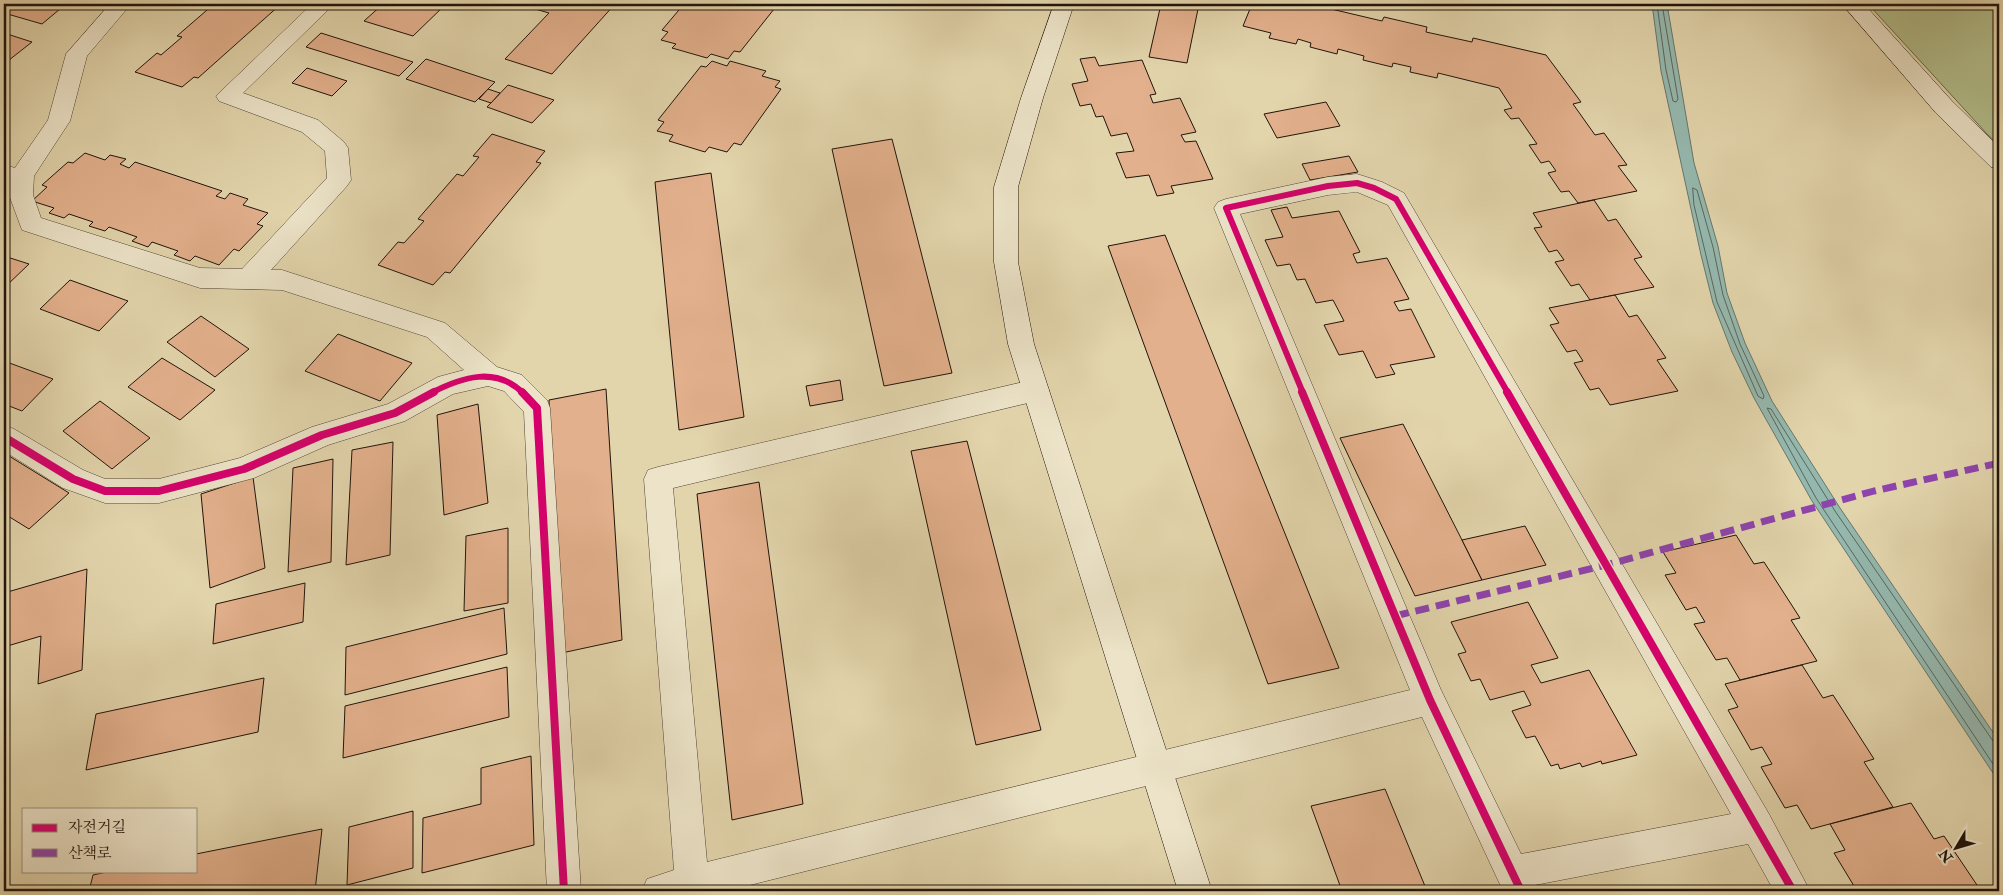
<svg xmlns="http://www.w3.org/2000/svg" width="2003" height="895" font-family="'IM FELL Double Pica','Noto Serif KR',serif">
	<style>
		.green { fill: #b2bd8a; stroke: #69684a }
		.water { fill: #95b8ae; stroke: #66766c }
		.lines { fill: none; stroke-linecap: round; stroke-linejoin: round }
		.shore { stroke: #5a665c; stroke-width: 1 }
		.building { fill: #e2b08c; stroke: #20140a }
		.lane-casing { stroke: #504432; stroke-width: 1 }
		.street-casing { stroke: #504432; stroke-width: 1 }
		.secondary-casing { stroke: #20140a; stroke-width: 1 }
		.lane { fill: #ece3c8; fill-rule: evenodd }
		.street { fill: #ece3c8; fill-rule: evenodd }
		.secondary { fill: #ece3c8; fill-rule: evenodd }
		.quiet { stroke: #8e44ad; stroke-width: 7; stroke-dasharray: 14 7; stroke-linecap: butt }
		.cycleway-far1-casing { stroke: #ece3c8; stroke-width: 9 }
		.cycleway-casing { stroke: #ece3c8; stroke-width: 11 }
		.cycleway-far1 { stroke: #d6006c; stroke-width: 6 }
		.cycleway { stroke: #d6006c; stroke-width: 8 }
	</style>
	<rect width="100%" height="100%" fill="#e2d4ab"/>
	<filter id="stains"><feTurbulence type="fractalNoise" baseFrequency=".004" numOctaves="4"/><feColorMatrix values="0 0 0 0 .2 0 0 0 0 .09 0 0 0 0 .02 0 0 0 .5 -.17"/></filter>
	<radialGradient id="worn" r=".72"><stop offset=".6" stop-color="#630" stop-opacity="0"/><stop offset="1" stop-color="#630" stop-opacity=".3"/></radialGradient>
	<polygon class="green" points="1868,4 1999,4 1999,145 1988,135"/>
	<polygon class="water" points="1652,4 1667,4 1694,163 1718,246 1727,293 1745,343 1772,401 1840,508 1999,741 1999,782 1812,501 1754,398 1732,352 1713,303 1701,255 1661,71"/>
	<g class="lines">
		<g class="shore">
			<polyline points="1657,4 1666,70 1673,101 1676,102 1678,99 1662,4"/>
			<polygon points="1693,188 1697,190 1713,247 1723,295 1740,344 1764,396 1763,399 1758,396 1717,302 1694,205"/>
			<polyline points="1999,743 1993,741 1835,511 1771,409 1767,408 1816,498 1999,773"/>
		</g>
	</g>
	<g class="building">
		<polygon points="4,4 66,4 42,24 4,13"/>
		<polygon points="214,4 281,4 198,78 194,77 182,87 135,72 157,53 161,55 182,37 177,36"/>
		<polygon points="383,4 446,4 413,36 364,21"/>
		<polygon points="518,4 615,4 552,74 505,59 549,13"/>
		<polygon points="684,4 778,4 740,52 734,51 728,59 711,54 707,58 672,48 676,44 661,40 668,32 662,30"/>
		<polygon points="1161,4 1199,4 1187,63 1149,57"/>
		<polygon points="1252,4 1329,4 1327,8 1382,21 1384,17 1427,27 1426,32 1472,42 1473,38 1546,55 1581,102 1573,104 1595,135 1604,133 1627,165 1618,166 1637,191 1578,203 1569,191 1561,192 1548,173 1556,171 1549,161 1541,163 1529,145 1537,144 1519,118 1511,119 1504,110 1512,108 1499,88 1438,73 1437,78 1410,72 1411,67 1393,63 1392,67 1363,60 1364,56 1338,49 1337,54 1310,47 1311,43 1298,39 1296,44 1269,38 1271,33 1243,26"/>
		<polygon points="4,33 32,42 4,64"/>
		<polygon points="321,33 413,62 399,76 306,47"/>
		<polygon points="1095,57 1099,66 1142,60 1156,94 1150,95 1153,103 1180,98 1196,132 1181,135 1185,142 1196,141 1213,179 1171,186 1174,193 1157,196 1149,175 1126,178 1116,153 1134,151 1127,133 1111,136 1103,116 1096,117 1091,104 1080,106 1072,84 1088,81 1080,59"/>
		<polygon points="426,59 495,82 475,102 406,79"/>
		<polygon points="712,61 727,66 730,61 766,71 762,76 780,81 775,87 781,89 741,145 734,143 727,152 709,147 705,152 669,141 673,135 657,131 664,122 658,120 701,66 706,67"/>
		<polygon points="307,68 347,81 332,96 292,83"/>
		<polygon points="508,85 554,100 532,123 487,107"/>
		<polygon points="488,89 500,93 491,103 479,99"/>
		<polygon points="1326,102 1340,126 1277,138 1264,114"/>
		<polygon points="492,134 545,151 536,162 541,163 450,273 445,272 433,285 378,265 398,242 404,243 424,221 418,219 457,174 463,176 479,157 473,156"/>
		<polygon points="892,139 952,373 884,386 832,149"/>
		<polygon points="85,153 105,160 110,155 126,159 120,164 129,168 135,162 222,191 216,196 225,199 230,193 248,199 243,205 268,213 257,224 263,226 239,251 234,249 219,265 195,256 190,261 174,255 178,251 152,242 148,247 132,241 137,237 109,227 105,231 89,226 93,222 69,214 64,218 49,213 54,208 32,201 47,187 42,185 68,162 73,163"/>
		<polygon points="1349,156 1358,172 1310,180 1302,164"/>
		<polygon points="711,173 744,417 679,430 655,182"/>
		<polygon points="1594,200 1608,221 1616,219 1642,257 1634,259 1654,287 1590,300 1579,284 1571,286 1555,262 1564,260 1557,250 1549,252 1534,228 1542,227 1533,213"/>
		<polygon points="1287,207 1292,218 1339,211 1360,252 1353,254 1357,263 1387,258 1409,299 1394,302 1399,311 1411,309 1435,357 1390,365 1395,374 1376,378 1363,351 1339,355 1324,325 1344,321 1333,300 1316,303 1305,279 1297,280 1290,264 1277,266 1265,240 1283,237 1271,210"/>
		<polygon points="1165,235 1339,668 1268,684 1108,246"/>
		<polygon points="4,256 29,264 4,288"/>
		<polygon points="70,280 128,301 99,331 40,309"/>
		<polygon points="1615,295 1629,317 1637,315 1666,358 1657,360 1678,391 1610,405 1599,388 1590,390 1574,363 1583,361 1576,350 1567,352 1550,325 1559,323 1549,308"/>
		<polygon points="201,316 249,349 215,377 167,342"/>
		<polygon points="338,334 412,363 380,401 305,371"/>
		<polygon points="162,358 215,390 180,420 128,387"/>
		<polygon points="4,361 53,379 22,411 4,404"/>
		<polygon points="840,380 843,400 810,406 806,386"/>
		<polygon points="606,389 622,640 557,654 549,400"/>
		<polygon points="100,401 150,438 112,469 63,431"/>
		<polygon points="478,404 488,503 444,515 437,415"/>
		<polygon points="1403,424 1462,540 1482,580 1415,596 1340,438"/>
		<polygon points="967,441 1041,730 976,745 911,451"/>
		<polygon points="393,442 390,555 346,565 352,450"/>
		<polygon points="9,456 69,493 29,529 8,516 4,520 4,460"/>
		<polygon points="333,459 331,562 288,572 293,468"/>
		<polygon points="253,477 265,568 210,588 201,494"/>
		<polygon points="759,482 803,804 732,820 697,494"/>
		<polygon points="1525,526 1546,565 1482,580 1462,540"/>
		<polygon points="508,528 508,603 464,611 466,536"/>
		<polygon points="1736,535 1754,564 1764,562 1800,618 1791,620 1817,661 1740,680 1727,658 1716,660 1694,624 1705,622 1696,607 1686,610 1665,575 1676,573 1663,552"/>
		<polygon points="87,569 82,670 38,684 41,636 4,647 4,593"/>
		<polygon points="305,583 303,622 213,644 216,604"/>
		<polygon points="1528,602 1558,658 1531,665 1541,683 1589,670 1637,755 1602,764 1601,761 1582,767 1580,763 1560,769 1558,764 1551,766 1535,736 1526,738 1512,711 1531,705 1524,691 1490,700 1480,679 1471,681 1458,654 1466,652 1451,622"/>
		<polygon points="504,608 507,654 345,695 346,647"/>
		<polygon points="1802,665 1823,698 1833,695 1874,759 1864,762 1893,807 1811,829 1797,805 1785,808 1761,767 1772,764 1762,747 1751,750 1728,710 1738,707 1725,684"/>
		<polygon points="507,667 509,717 343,758 345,706"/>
		<polygon points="264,678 258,732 86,770 96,714"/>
		<polygon points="531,756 534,845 422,873 423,818 481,804 481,768"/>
		<polygon points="1385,789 1427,891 1342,891 1311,806"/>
		<polygon points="1911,803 1934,839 1944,836 1981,891 1857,891 1834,853 1845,850 1830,824"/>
		<polygon points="413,811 413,868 347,885 349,827"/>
		<polygon points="322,829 315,891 89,891 93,875 111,871 196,871 196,854"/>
	</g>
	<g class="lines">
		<g class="lane-casing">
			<polygon id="lane" points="4,165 27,171 29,175 27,179 22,180 4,175"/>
		</g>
		<g class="street-casing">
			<g id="street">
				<polygon points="110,4 131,4 87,56 70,121 34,176 33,195 41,218 200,268 242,269 327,178 325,151 302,132 219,101 216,96 312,4 334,4 243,93 318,120 344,142 348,148 351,180 347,186 271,270 282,270 445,323 497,367 522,375 547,400 550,408 581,891 547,891 524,412 504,391 488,386 453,394 405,421 328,445 254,478 159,503 105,503 63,488 4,451 4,425 14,429 83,470 105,479 159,479 240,458 312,427 388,404 438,377 464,370 427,337 282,290 200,288 22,230 9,195 10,175 48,120 66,54"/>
				<path d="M1357 174 1382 182 1404 193 1769 814 1810 891H1774L1748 844 1535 885 1538 891H1503L1422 717 726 891H642L647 879 674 870 644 479 648 470 658 467 1036 379 1045 382 1049 390 1045 398 1036 401 673 488 707 862 1410 690 1214 208 1218 202 1226 199 1328 177ZM1357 192 1388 205 1731 814 1521 854 1441 690 1240 214 1328 195Z"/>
			</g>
		</g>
		<g class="secondary-casing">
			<g id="secondary">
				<polygon points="1054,4 1074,4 1043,98 1018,187 1018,262 1034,344 1212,891 1178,891 1008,344 994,262 994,187 1021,98"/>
				<polygon points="1842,4 1864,4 1952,101 1999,147 1999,169 1991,167 1936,113"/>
			</g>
		</g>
		<use href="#lane" class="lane"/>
		<use href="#street" class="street"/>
		<use href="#secondary" class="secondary"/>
		<polyline class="quiet" points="1395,616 1606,565 1874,491 1999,463"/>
		<g class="cycleway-far1-casing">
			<g id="cycleway-far1">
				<path d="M431 393C462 377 496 366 523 393"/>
				<polyline points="1303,393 1226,208 1328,186 1357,183 1374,188 1396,199 1508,393"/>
			</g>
		</g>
		<g class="cycleway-casing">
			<g id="cycleway">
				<polyline points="522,392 537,408 564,891"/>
				<polyline points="1302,392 1430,700 1521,891"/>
				<polyline points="1507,392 1793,891"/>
				<polyline points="4,437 73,479 105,491 159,491 244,469 322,435 395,413 434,392"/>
			</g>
		</g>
		<use href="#cycleway-far1" class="cycleway-far1"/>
		<use href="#cycleway" class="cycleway"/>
	</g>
	<rect width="2003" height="895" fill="none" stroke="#e2d4ab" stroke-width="20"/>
	<rect x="5" y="5" width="1993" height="885" fill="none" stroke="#20140a" stroke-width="2.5"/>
	<rect x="10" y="10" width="1983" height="875" fill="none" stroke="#20140a"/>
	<rect x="22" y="808" width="175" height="65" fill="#ece3c8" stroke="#9a907c"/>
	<rect x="32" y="824" width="25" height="8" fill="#d6006c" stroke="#9a907c"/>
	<text x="68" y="832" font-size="15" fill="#20140a">자전거길</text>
	<rect x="32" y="849" width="25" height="8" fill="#8e44ad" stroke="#9a907c"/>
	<text x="68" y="858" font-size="15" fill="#20140a">산책로</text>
	<g transform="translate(1956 848) rotate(232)" stroke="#ece3c8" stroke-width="4" paint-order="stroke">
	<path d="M0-4L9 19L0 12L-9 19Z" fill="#20140a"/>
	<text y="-8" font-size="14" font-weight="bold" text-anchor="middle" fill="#20140a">N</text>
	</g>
	<rect width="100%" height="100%" filter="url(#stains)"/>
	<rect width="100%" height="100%" fill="url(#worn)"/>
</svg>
